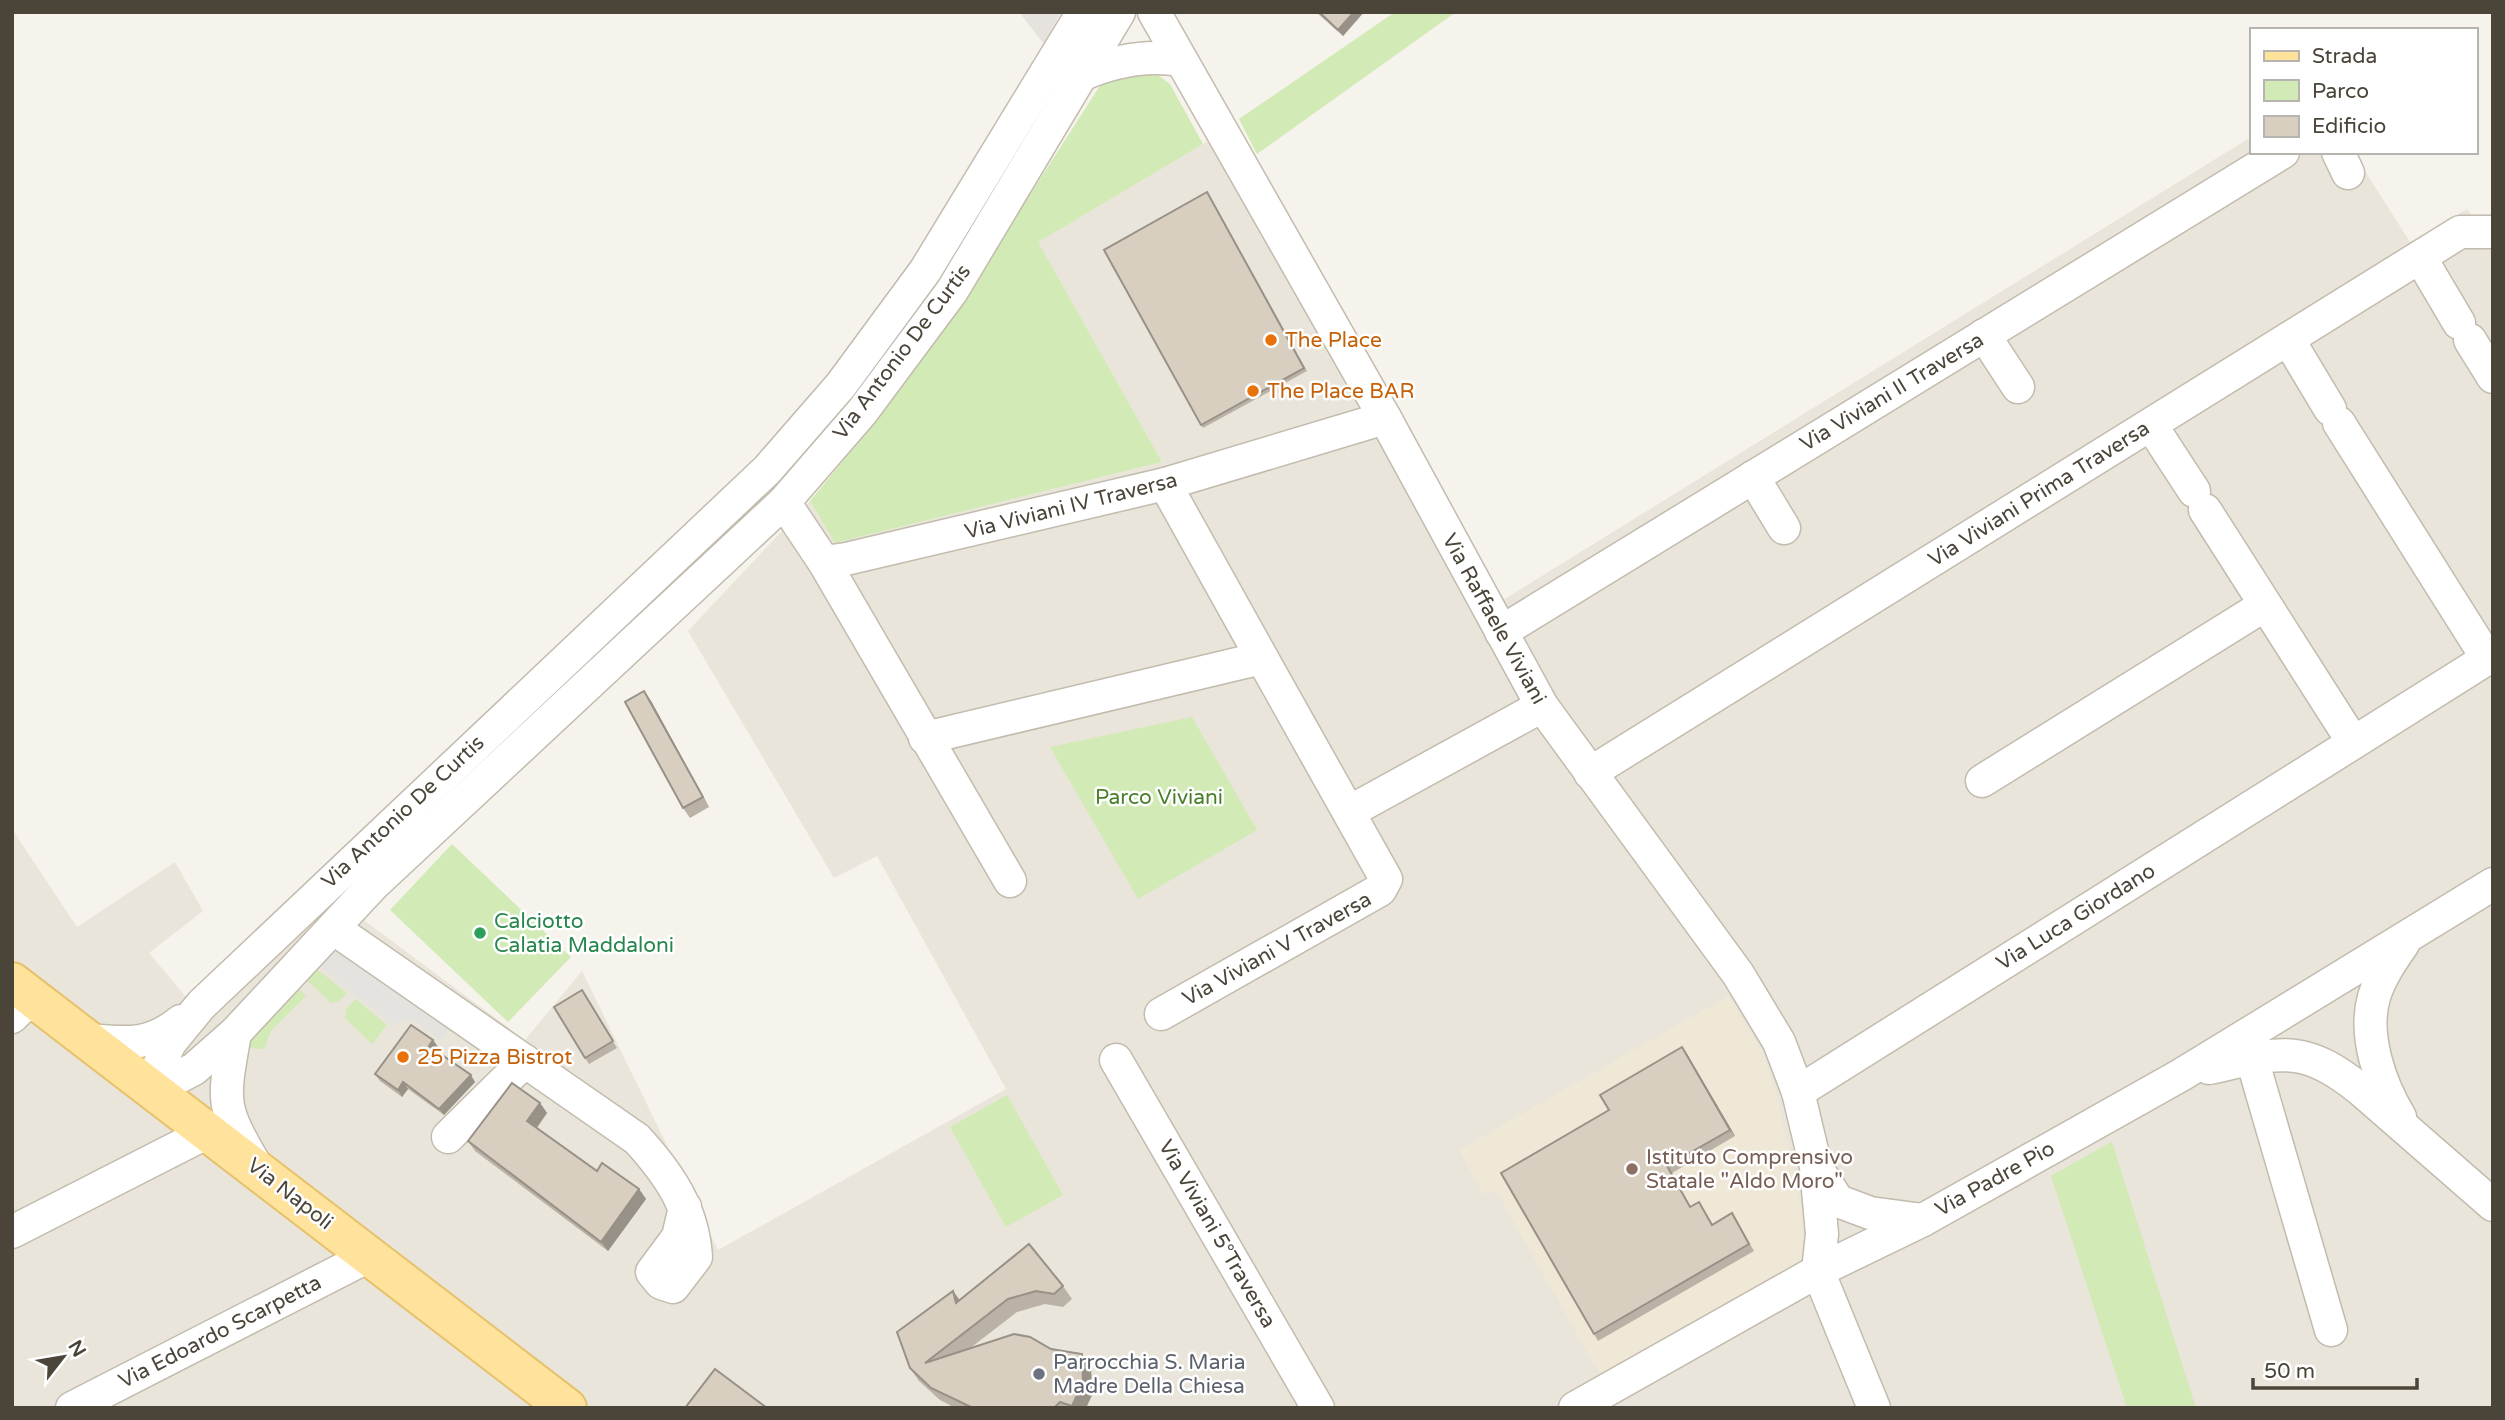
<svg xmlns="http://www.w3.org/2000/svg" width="2505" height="1420" font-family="'Varela Round',sans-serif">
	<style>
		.residential { fill: #eae5da }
		.industrial { fill: #e6e2dd }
		.education { fill: #efe8d6 }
		.green { fill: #d2eab5 }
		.parking { fill: #e5e3e0 }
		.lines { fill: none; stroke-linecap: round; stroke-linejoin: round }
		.minor-casing { stroke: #c2bbae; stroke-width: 35 }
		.major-casing { stroke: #e6c16a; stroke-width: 42 }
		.minor { stroke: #fff; stroke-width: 32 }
		.major { stroke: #ffe39c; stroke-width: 38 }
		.wall { fill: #bab2a6 }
		.shaded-wall { fill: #979187 }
		.building { fill: #d8cfc1; stroke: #979187; stroke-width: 2 }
		.food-dot { fill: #e8710a; stroke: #fff; stroke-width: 2.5 }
		.leisure-dot { fill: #2e9e5b; stroke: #fff; stroke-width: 2.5 }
		.education-dot { fill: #8d6e63; stroke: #fff; stroke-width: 2.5 }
		.worship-dot { fill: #6b7280; stroke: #fff; stroke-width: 2.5 }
		.labels { text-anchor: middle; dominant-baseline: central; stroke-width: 5; stroke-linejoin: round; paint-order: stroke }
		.food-label { font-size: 21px; fill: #c56008; stroke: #fff; text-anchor: start }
		.street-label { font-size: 21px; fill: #4b4439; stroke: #fff }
		.park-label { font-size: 21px; fill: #4a7f2a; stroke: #fff }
		.leisure-label { font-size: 21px; fill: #27864d; stroke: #fff; text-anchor: start }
		.education-label { font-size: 21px; fill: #785e54; stroke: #fff; text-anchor: start }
		.worship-label { font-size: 21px; fill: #5b616d; stroke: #fff; text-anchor: start }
	</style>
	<rect width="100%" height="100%" fill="#f6f3ec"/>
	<polygon class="residential" points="1237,124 1503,600 2251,137 2251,152 2353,152 2410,242 2467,209 2475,220 2493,219 2493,1408 12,1408 12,829 77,927 175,862 203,911 149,953 186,997 310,880 525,1040 582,971 718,1250 1006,1089 877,856 834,878 688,631 810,501 835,543 1162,462 1037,241"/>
	<polygon class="industrial" points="1019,12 1061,12 1044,44"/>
	<polygon class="education" points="1728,996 1762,1052 1775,1089 1803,1214 1805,1267 1603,1380 1496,1190 1484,1196 1459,1150"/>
	<g class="green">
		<polygon points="1395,12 1456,12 1257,154 1239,119"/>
		<path d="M1139 72 1158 75 1170 84 1203 144 1038 242 1162 462 835 543 810 501C921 370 1010 225 1103 81Z"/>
		<polygon points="1192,717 1257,830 1138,899 1050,747"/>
		<polygon points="452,844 571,957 508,1022 390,910"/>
		<polygon points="314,967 347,993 339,1001 331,1003 303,976"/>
		<polygon points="295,985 306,996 271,1031 264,1049 248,1048 258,1027"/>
		<polygon points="356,999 387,1025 372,1044 345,1018 346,1009"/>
		<polygon points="1007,1095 1063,1195 1006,1227 950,1127"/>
		<polygon points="2111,1142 2112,1142 2196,1408 2127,1408 2051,1176"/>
	</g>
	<polygon class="parking" points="343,940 456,1019 440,1040 410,1019 392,1024 317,964"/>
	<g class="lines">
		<g class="minor-casing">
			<g id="minor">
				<polyline points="1154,12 1385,418 1542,706 1738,974 1779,1042 1798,1092 1816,1167 1822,1234 1818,1271 1874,1408"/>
				<path d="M1081 75C1113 61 1145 54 1180 60"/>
				<polyline points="2338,152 2348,173"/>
				<polyline points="2420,257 2459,323"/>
				<polyline points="1984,335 2018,387"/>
				<polyline points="2288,339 2330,409"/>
				<polyline points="2470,340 2493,377"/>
				<polyline points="2339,423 2487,658"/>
				<polyline points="2151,425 2194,491"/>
				<polyline points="1753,477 1784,528"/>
				<polyline points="1165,484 1262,658"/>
				<polyline points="784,502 824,562 846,559 1165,484 1385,418"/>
				<polyline points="2205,510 2353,742"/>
				<polyline points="824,562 1010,881"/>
				<polyline points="1501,632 2283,152"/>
				<polyline points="925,738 1262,658 1386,879 1380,890 1161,1014"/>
				<polyline points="1590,773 2460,232 2493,232"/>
				<polyline points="1982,781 2265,605"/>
				<polyline points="1349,812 1542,706"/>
				<path d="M333 928 637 1139C669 1174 693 1209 696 1257L673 1287 661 1283 652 1272 678 1237 685 1207"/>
				<polyline points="12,1017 32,997"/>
				<path d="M235 1033C223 1102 220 1105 256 1166"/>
				<path d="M88 1040C127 1043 149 1047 181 1021"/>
				<polyline points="2252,1059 2331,1330"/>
				<polyline points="1116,1060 1318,1408"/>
				<path d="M2209 1068C2278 1053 2302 1042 2361 1090L2493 1205"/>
				<polyline points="149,1086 173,1080 194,1069 235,1033 373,885 784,502 862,412 952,291 1119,12"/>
				<polyline points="149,1086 170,1043 201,1005 767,470 841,385 925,271 1083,12"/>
				<polyline points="1798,1092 2493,655"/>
				<path d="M2400 1117C2380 1084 2363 1035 2374 997 2380 977 2392 960 2403 944"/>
				<polyline points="448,1137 525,1061"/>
				<polyline points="1817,1168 1838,1201 1870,1213 1923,1220"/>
				<polyline points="12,1232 208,1132"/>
				<polyline points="72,1408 369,1256"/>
				<polyline points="1575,1408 1818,1271 1923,1220 2181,1075 2493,884"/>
			</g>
		</g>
		<g class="major-casing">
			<polyline id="major" points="12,982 567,1408"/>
		</g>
		<use href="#minor" class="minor"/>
		<use href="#major" class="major"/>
	</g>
	<g class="wall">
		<polygon points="1316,12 1364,12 1343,36"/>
		<polygon points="1207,192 1307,371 1203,428 1201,425"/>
		<polygon points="651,701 709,807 690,818 683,808"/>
		<polygon points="586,997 617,1048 589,1064 585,1058"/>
		<polygon points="433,1040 438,1047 436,1050 475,1082 444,1115 408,1089 402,1097 380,1081 375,1074"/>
		<polygon points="1687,1054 1735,1136 1672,1173 1691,1207 1699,1202 1713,1225 1736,1220 1754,1251 1598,1341 1594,1334 1609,1110"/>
		<polygon points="540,1103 547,1113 537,1128 597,1171 639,1189 646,1199 608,1251 475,1151 468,1141"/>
		<polygon points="1063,1286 1072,1299 1063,1307 1045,1304 1017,1312 969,1349 1051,1349 1082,1354 1091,1367 1092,1395 1086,1408 955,1408 940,1400 919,1381 910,1368 953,1291 960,1300"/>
	</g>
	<g class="shaded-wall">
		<polygon points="1354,12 1364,12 1343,36 1338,30"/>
		<polygon points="644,691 651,701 709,807 703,797"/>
		<polygon points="433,1040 438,1047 434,1052 429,1046"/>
		<polygon points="1682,1047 1687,1054 1735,1136 1730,1130"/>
		<polygon points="471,1075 475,1082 444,1115 439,1109"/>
		<polygon points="403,1082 408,1089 402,1097 398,1090"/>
		<polygon points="540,1103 547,1113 534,1131 527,1121"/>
		<polygon points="639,1189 646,1199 608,1251 601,1242"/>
		<polygon points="953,1291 962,1304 956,1303"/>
		<polygon points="1082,1354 1091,1367 1092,1395 1086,1408 1073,1408 1072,1406"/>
	</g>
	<g class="building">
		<polygon points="1319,12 1354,12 1338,30"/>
		<polygon points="1207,192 1304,368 1201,425 1104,250"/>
		<polygon points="644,691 703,797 683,808 625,702"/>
		<polygon points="582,990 613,1041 585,1058 554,1007"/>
		<polygon points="411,1025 433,1040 429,1046 471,1075 439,1109 403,1082 398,1090 375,1074"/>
		<polygon points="1682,1047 1730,1130 1667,1166 1690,1207 1699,1202 1712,1225 1732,1213 1749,1244 1594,1334 1501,1173 1609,1110 1600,1095"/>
		<polygon points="512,1083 540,1103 527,1121 597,1171 602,1163 639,1189 601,1242 468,1141"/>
		<polygon points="1029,1244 1063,1286 1054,1294 1036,1291 1008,1299 925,1363 1014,1334 1030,1337 1051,1349 1082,1354 1083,1382 1072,1406 1060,1402 1054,1408 973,1408 931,1388 910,1368 897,1332 953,1291 956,1303"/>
		<polygon points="715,1369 767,1408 685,1408"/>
	</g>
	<g class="food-dot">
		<circle cx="1271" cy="340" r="7"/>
		<circle cx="1253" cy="391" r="7"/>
		<circle cx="403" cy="1057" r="7"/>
	</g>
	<circle class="leisure-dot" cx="480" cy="933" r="7"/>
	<circle class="education-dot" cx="1632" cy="1169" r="7"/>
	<circle class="worship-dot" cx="1039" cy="1374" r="7"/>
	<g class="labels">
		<g class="food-label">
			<text x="1285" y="340">The Place</text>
			<text x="1267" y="391">The Place BAR</text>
			<text x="417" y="1057">25 Pizza Bistrot</text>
		</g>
		<g class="street-label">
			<text transform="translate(902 352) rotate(-53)">Via Antonio De Curtis</text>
			<text transform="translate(1892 392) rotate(-31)">Via Viviani II Traversa</text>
			<text transform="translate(2039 494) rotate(-32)">Via Viviani Prima Traversa</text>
			<text transform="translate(1071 506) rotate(-14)">Via Viviani IV Traversa</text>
			<text transform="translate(1494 619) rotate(61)">Via Raffaele Viviani</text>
			<text transform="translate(403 812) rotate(-43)">Via Antonio De Curtis</text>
			<text transform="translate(2076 917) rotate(-32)">Via Luca Giordano</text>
			<text transform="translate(1277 949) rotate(-29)">Via Viviani V Traversa</text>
			<text transform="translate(1995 1179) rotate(-29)">Via Padre Pio</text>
			<text transform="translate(290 1194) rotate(38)">Via Napoli</text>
			<text transform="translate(1217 1234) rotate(60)">Via Viviani 5°Traversa</text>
			<text transform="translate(220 1332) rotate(-27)">Via Edoardo Scarpetta</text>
		</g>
		<g class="park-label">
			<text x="1159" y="797">Parco Viviani</text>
		</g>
		<g class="leisure-label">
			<text x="494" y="921">Calciotto<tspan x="494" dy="24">Calatia Maddaloni</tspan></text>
		</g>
		<g class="education-label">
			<text x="1646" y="1157">Istituto Comprensivo<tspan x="1646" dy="24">Statale "Aldo Moro"</tspan></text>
		</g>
		<g class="worship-label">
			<text x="1053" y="1362">Parrocchia S. Maria<tspan x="1053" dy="24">Madre Della Chiesa</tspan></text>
		</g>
	</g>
	<rect width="2505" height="1420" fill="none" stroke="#4b4439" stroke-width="28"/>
	<rect x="2250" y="28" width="228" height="126" fill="#ffffff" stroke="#b7b4b0" stroke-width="2"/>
	<rect x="2264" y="51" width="35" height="10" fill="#ffe39c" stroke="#b7b4b0" stroke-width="2"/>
	<text x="2312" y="63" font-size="21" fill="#4b4439">Strada</text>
	<rect x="2264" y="80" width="35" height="21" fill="#d2eab5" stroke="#b7b4b0" stroke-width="2"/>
	<text x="2312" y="98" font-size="21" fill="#4b4439">Parco</text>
	<rect x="2264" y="116" width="35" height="21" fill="#d8cfc1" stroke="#b7b4b0" stroke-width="2"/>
	<text x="2312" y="133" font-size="21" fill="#4b4439">Edificio</text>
	<g transform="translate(63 1357) rotate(59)" stroke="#ffffff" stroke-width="5" paint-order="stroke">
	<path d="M0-5L12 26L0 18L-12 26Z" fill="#4b4439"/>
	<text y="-10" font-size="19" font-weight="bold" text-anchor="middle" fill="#4b4439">N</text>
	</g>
	<path d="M2253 1378v10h164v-10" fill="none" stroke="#4b4439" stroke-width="3.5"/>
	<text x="2264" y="1378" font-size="21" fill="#4b4439" stroke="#ffffff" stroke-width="5" paint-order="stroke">50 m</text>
</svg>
